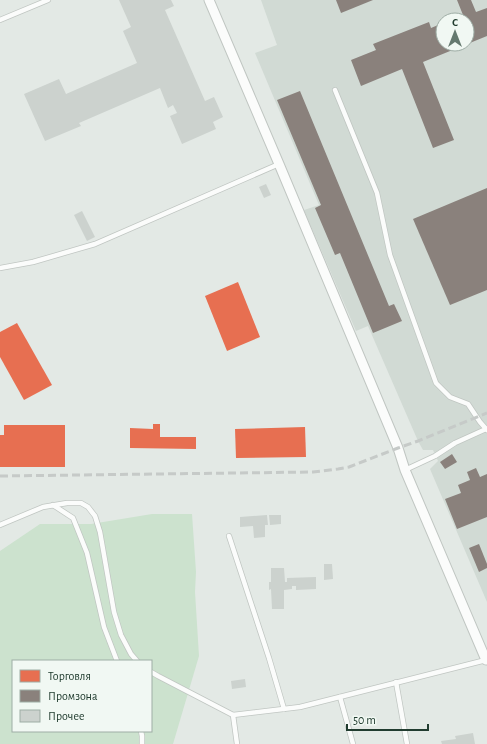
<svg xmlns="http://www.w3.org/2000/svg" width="487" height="744" font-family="'Alegreya Sans',sans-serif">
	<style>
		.built { fill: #d1dad4; fill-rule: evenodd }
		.green { fill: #cce2ce; fill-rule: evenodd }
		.shops { fill: #e76f51 }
		.industry { fill: #8a817c }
		.building { fill: #ccd2ce }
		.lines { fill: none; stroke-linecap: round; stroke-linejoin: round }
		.lane-casing { stroke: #c0c6c2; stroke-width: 6 }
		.street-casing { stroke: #c0c6c2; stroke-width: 11 }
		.lane { stroke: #fbfcfb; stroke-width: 4.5 }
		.street { stroke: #fbfcfb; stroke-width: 9 }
		.rail { stroke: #c6cac8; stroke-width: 3; stroke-dasharray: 8 4; stroke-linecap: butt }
	</style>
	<rect width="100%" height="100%" fill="#e3e9e5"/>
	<path class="built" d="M261 0H487V602L430 469 438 461 433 450H423L418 441 368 326 356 331 304 210 319 205 255 53 277 45ZM443 20H467V44H443Z"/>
	<path class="green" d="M152 514H192L196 572 195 592 199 656 173 744H0V551L40 524H91ZM13 661H151V731H13Z"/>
	<g class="shops">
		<polygon points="238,282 260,337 227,351 205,296"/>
		<polygon points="17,323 52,385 24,400 0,357 0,332"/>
		<polygon points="153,424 160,424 160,437 196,437 196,449 130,448 130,428 153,429"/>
		<polygon points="4,425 65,425 65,467 0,467 0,435 4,435"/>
		<polygon points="305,427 306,457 236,458 235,429"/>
	</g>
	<g class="industry">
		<polygon points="336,0 373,0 341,13"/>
		<polygon points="457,0 471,0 476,12 487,8 487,36 423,62 454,140 433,148 402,69 361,86 351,60 376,50 373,44 429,22 431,28 443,23 443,44 467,44 467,20 451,20 463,15"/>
		<polygon points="300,91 389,306 394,304 402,321 373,333 340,253 335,255 315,208 321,205 277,100"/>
		<polygon points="487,188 487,290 450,305 413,219"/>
		<polygon points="452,454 457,462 445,469 440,462"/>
		<polygon points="476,468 480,477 487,474 487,517 457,529 445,499 461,493 458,485 470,480 467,472"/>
		<polygon points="479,544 487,564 487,568 479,572 469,548"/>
	</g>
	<g class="building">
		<polygon points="119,0 171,0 174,6 165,10 205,101 214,97 223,117 213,122 216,129 182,144 170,116 177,113 173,105 168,108 160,88 79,123 81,126 45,141 24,94 59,79 66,94 137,63 123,31 131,27"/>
		<polygon points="266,184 271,195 264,198 259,187"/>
		<polygon points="82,211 95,237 87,241 74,215"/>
		<polygon points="267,515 268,525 265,525 265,537 254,538 253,526 240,527 240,517"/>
		<polygon points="269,515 281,515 281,524 270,525"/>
		<polygon points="324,564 332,564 333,579 324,580"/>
		<polygon points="271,568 284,568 285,582 287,582 287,578 316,577 316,589 296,590 296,586 292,586 292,589 284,590 284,609 272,609 271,589 269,590 269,582 271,582"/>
		<polygon points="245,679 246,687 232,689 231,681"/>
		<polygon points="473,733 475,744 442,744 441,741 456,739 455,736"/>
	</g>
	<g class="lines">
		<g class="lane-casing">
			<g id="lane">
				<polyline points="0,20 48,0"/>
				<polyline points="335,90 377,193 390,255 436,383 450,397 468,404 480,422 487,430"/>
				<polyline points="0,268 33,262 95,244 279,164"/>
				<polyline points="405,470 435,456 455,443 486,429"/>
				<polyline points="53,505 73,518 87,553 104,627 117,661"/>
				<polyline points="0,525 43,507 67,503 81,503 88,507 95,516 100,532 114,612 121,635 131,654 137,661"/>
				<polyline points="229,536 269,658 284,709"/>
				<polyline points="151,672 158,676 233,715"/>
				<polyline points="396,682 407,744"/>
				<polyline points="340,697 353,744"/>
				<polyline points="141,731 142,736 142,744"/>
				<polyline points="237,744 233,715 300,707 486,660"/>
			</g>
		</g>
		<g class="street-casing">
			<polyline id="street" points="209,0 279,164 398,448 405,470 486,660 487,659"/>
		</g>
		<use href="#lane" class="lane"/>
		<use href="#street" class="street"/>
		<polyline class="rail" points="0,476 313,472 338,469 349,467 398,448 418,441 487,413"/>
	</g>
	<rect x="12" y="660" width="140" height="72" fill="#f1f8f3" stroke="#9eada5"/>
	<rect x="20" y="670" width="20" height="12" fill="#e76f51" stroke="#9eada5"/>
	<text x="48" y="680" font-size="12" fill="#213c2f">Торговля</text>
	<rect x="20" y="690" width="20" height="12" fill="#8a817c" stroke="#9eada5"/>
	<text x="48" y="700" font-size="12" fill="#213c2f">Промзона</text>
	<rect x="20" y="710" width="20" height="12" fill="#ccd2ce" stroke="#9eada5"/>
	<text x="48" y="720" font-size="12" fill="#213c2f">Прочее</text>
	<g transform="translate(455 32)"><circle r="19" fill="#f1f8f3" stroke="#9eada5"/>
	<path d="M0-3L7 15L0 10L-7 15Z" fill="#65796f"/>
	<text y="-6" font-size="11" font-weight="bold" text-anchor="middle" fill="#213c2f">С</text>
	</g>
	<path d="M347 724v6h81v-6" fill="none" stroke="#213c2f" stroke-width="2"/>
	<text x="353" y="724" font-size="12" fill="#213c2f" stroke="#f1f8f3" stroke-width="3" paint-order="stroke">50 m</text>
</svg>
